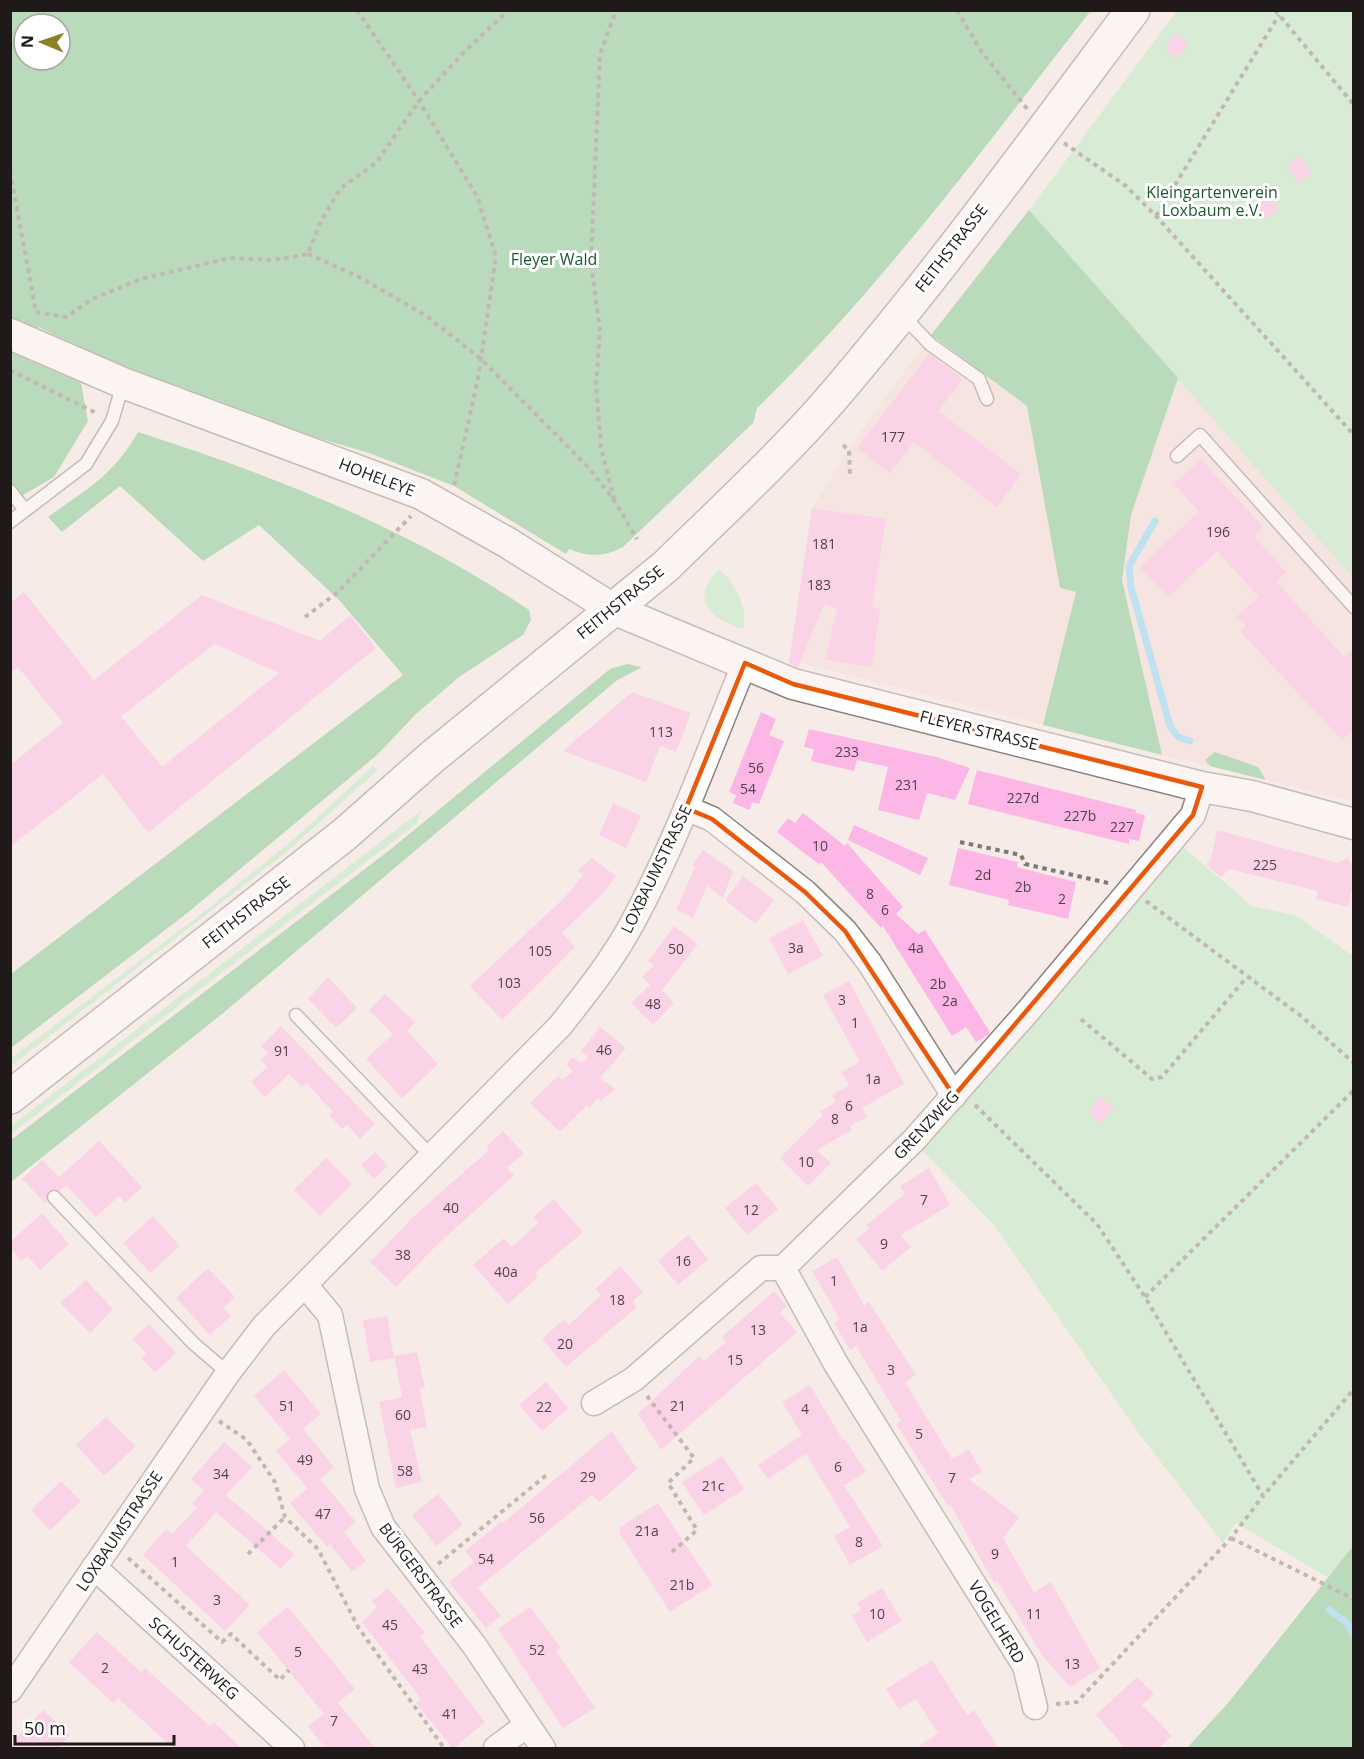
<svg xmlns="http://www.w3.org/2000/svg" width="1364" height="1759" font-family="'Open Sans',sans-serif">
	<style>
		.built { fill: #f1dcd5 }
		.green { fill: #b0eabe }
		.forest { fill: #6ec586; fill-rule: evenodd }
		.lines { fill: none; stroke-linecap: round; stroke-linejoin: round }
		.stream { stroke: #7cd5f8; stroke-width: 7 }
		.building { fill: #fcb7e6; fill-rule: evenodd }
		.service-casing { stroke: #8d827e; stroke-width: 15 }
		.minor-casing { stroke: #8d827e; stroke-width: 27 }
		.tertiary-casing { stroke: #8d827e; stroke-width: 33 }
		.secondary-casing { stroke: #8d827e; stroke-width: 36 }
		.path { stroke: #817976; stroke-width: 4; stroke-dasharray: 4.5 4.5; stroke-linecap: butt }
		.service { stroke: #fff; stroke-width: 12 }
		.minor { stroke: #fff; stroke-width: 24 }
		.tertiary { stroke: #fff; stroke-width: 30 }
		.secondary { stroke: #fff; stroke-width: 33 }
		.marked { fill: none; stroke: #e8590c; stroke-width: 4.5; stroke-linejoin: round }
		.labels { text-anchor: middle; dominant-baseline: central; stroke-width: 6; stroke-linejoin: round; paint-order: stroke }
		.number-label { font-size: 14px; fill: #56414c }
		.park-label { font-size: 16px; fill: #1b5a31; stroke: #fff }
		.street-label { font-size: 16px; fill: #1f1a19; stroke: #fff }
	</style>
	<rect width="100%" height="100%" fill="#f7ebe7"/>
	<g class="built">
		<polygon points="931,335 1027,406 1060,588 1076,592 1043,725 789,660 812,508 854,440"/>
		<polygon points="1178,378 1353,578 1353,801 1162,755 1122,580 1131,515"/>
	</g>
	<g class="green">
		<polygon points="1177,11 1353,11 1353,578 1029,210"/>
		<path d="M719 570C735 581 749 610 743 629 711 620 688 598 719 570Z"/>
		<polygon points="373,766 378,770 284,854 11,1066 11,1058 200,915 295,838"/>
		<polygon points="422,810 417,823 11,1134 11,1126"/>
		<polygon points="1182,846 1252,906 1297,916 1353,956 1354,1546 1327,1577 1236,1523 1223,1543 1140,1435 994,1225 920,1148"/>
	</g>
	<g class="forest">
		<path d="M11 11H1096L1089 13C983 149 881 288 757 408L753 423 623 547C605 557 588 557 569 549L566 554 454 486 372 454 281 427 155 383 38 327 28 360 81 383 88 421 54 477 11 502ZM24 24H60V60H24Z"/>
		<polygon points="1029,210 1178,378 1131,515 1122,580 1162,755 1043,725 1076,592 1060,588 1027,406 931,335"/>
		<path d="M138 432C275 476 410 529 529 610L531 620 523 635 459 677 416 714 377 755 186 914 11 1048V974L403 675 340 601 259 525 203 561 120 486 62 532 48 517C88 488 113 476 138 432Z"/>
		<polygon points="627,664 642,667 616,681 222,1014 11,1182 11,1140 391,849 610,669"/>
		<polygon points="1215,752 1258,767 1266,780 1210,766 1205,760"/>
		<polygon points="1353,1546 1353,1748 1187,1748 1228,1703"/>
	</g>
	<g class="lines">
		<g class="stream">
			<polyline points="1155,521 1129,566 1131,587 1170,726 1178,737 1190,741"/>
			<polyline points="1329,1610 1346,1622 1354,1635"/>
		</g>
	</g>
	<g class="building">
		<polygon points="1175,33 1188,43 1178,58 1167,51 1167,44"/>
		<polygon points="1299,156 1312,173 1299,183 1286,167"/>
		<polygon points="1267,195 1279,209 1266,219 1254,206"/>
		<polygon points="929,354 963,379 938,411 1021,474 997,507 914,442 890,473 857,448"/>
		<polygon points="1201,459 1263,527 1254,536 1286,572 1276,581 1344,657 1353,649 1353,730 1342,740 1240,631 1246,626 1237,616 1259,597 1217,551 1168,597 1140,567 1199,512 1174,484"/>
		<polygon points="812,508 886,519 872,608 880,609 872,667 825,659 837,609 824,604 798,667 789,663"/>
		<path d="M24 592 94 680 202 595 320 641 350 615 376 648 148 833 103 774 10 847V765L63 723 18 667 10 673V603ZM215 644 279 673 162 767 121 716Z"/>
		<polygon points="632,692 691,713 676,752 660,746 646,782 563,751"/>
		<polygon points="761,712 776,719 769,735 784,741 759,804 752,802 749,810 733,803 736,795 729,792"/>
		<polygon points="809,729 936,757 970,768 955,800 927,793 919,820 878,810 888,767 857,760 854,771 811,761 814,749 804,747"/>
		<polygon points="977,770 1136,810 1136,813 1145,815 1139,841 1129,839 1129,844 968,804"/>
		<polygon points="613,803 641,816 626,848 599,835"/>
		<polygon points="803,813 845,846 847,843 903,907 896,914 918,934 925,930 990,1032 988,1035 976,1042 966,1027 952,1036 883,926 881,928 821,862 820,865 777,832 788,818 795,823"/>
		<polygon points="854,825 928,858 920,875 848,840"/>
		<polygon points="1217,830 1338,863 1348,858 1353,867 1353,885 1348,907 1316,899 1318,891 1229,869 1221,877 1206,865 1211,859"/>
		<polygon points="958,848 1018,862 1017,867 1076,882 1068,919 1008,905 1009,900 949,885"/>
		<polygon points="703,850 733,871 723,898 707,886 693,918 676,910 695,867 692,865"/>
		<polygon points="592,858 616,876 607,889 562,933 575,947 502,1020 470,986 565,897 583,875 578,870"/>
		<polygon points="743,876 774,900 755,924 725,900"/>
		<polygon points="803,920 823,956 788,974 769,938"/>
		<polygon points="674,926 698,944 662,990 674,1003 653,1025 631,1003 650,985 642,977 654,965 648,961"/>
		<polygon points="328,977 357,1008 336,1028 308,999"/>
		<polygon points="849,981 904,1084 862,1108 867,1117 850,1126 852,1130 817,1150 831,1163 808,1186 780,1158 823,1115 820,1111 836,1102 832,1095 849,1085 841,1072 860,1062 823,995"/>
		<polygon points="385,994 415,1022 407,1031 438,1064 402,1098 366,1059 393,1034 369,1010"/>
		<polygon points="281,1026 375,1124 360,1139 347,1125 342,1129 329,1115 333,1112 306,1083 302,1087 289,1074 265,1097 251,1082 267,1067 261,1060 268,1053 261,1046"/>
		<polygon points="600,1027 626,1048 600,1078 615,1089 601,1101 598,1098 589,1108 587,1105 560,1132 530,1103 558,1076 562,1080 573,1071 566,1064 573,1057 581,1063 588,1057 581,1051"/>
		<polygon points="1101,1097 1114,1108 1101,1123 1088,1112"/>
		<polygon points="503,1131 524,1153 507,1168 514,1175 436,1246 396,1287 370,1262 414,1216 489,1150 486,1147"/>
		<polygon points="99,1141 142,1187 125,1203 119,1196 96,1217 66,1185 60,1191 53,1189 48,1191 46,1204 22,1179 42,1160 59,1177"/>
		<polygon points="375,1152 388,1166 374,1179 361,1165"/>
		<polygon points="326,1158 352,1184 320,1216 294,1190"/>
		<polygon points="929,1168 950,1205 901,1235 911,1247 882,1271 856,1239 869,1229 866,1225 905,1194 900,1186"/>
		<polygon points="756,1183 778,1209 747,1235 725,1208"/>
		<polygon points="554,1199 583,1232 535,1273 538,1277 508,1304 473,1265 504,1238 512,1247 538,1223 533,1217"/>
		<polygon points="42,1213 69,1244 40,1270 27,1256 22,1261 10,1248 10,1242"/>
		<polygon points="153,1216 180,1246 150,1273 123,1243"/>
		<polygon points="688,1235 708,1259 678,1285 658,1261"/>
		<polygon points="837,1257 864,1305 869,1302 916,1375 905,1382 952,1459 969,1449 982,1472 969,1479 1019,1517 1003,1538 1034,1592 1051,1582 1100,1668 1070,1687 1042,1655 997,1581 994,1583 950,1504 948,1506 896,1424 901,1421 856,1346 850,1350 834,1323 840,1319 812,1271"/>
		<polygon points="620,1266 643,1292 632,1302 637,1307 566,1367 542,1339 564,1319 569,1325 601,1295 595,1289"/>
		<polygon points="208,1268 235,1297 223,1308 231,1316 210,1335 176,1298"/>
		<polygon points="86,1280 113,1309 90,1333 60,1303"/>
		<polygon points="774,1291 787,1306 780,1313 797,1332 661,1450 638,1414 699,1356 704,1361 726,1342 722,1337"/>
		<polygon points="387,1316 394,1358 370,1362 363,1320"/>
		<polygon points="149,1324 176,1353 155,1373 141,1358 147,1354 133,1339"/>
		<polygon points="417,1352 425,1388 420,1389 427,1427 410,1430 422,1482 396,1488 379,1402 402,1397 394,1356"/>
		<polygon points="284,1370 321,1414 303,1429 334,1467 308,1489 276,1451 290,1439 254,1396"/>
		<polygon points="546,1382 568,1408 542,1431 519,1405"/>
		<polygon points="810,1385 843,1440 845,1439 866,1472 844,1485 883,1546 850,1565 834,1536 850,1527 806,1454 768,1479 758,1465 802,1435 782,1402"/>
		<polygon points="106,1417 136,1446 104,1476 76,1445"/>
		<polygon points="612,1431 637,1469 599,1502 592,1495 478,1588 501,1616 486,1628 449,1582 474,1562 465,1551 502,1521 503,1523"/>
		<polygon points="224,1442 252,1467 226,1495 294,1554 281,1569 216,1512 204,1526 186,1546 250,1605 225,1631 143,1555 166,1529 172,1534 197,1508 192,1504 204,1490 191,1479"/>
		<polygon points="722,1456 744,1489 704,1515 682,1482"/>
		<polygon points="320,1479 356,1522 344,1532 366,1561 352,1572 330,1544 327,1547 290,1503"/>
		<polygon points="61,1481 81,1501 50,1530 31,1510"/>
		<polygon points="438,1494 463,1525 436,1546 412,1515"/>
		<polygon points="658,1503 712,1585 670,1612 620,1534 620,1527"/>
		<polygon points="388,1588 425,1633 420,1637 485,1722 453,1749 416,1703 421,1699 362,1622 377,1607 372,1601"/>
		<polygon points="882,1588 902,1621 867,1642 852,1616 861,1610 857,1603"/>
		<polygon points="288,1607 355,1689 338,1703 376,1749 326,1749 308,1726 324,1714 257,1632"/>
		<polygon points="530,1607 561,1648 556,1651 595,1708 563,1728 498,1629"/>
		<polygon points="97,1632 141,1672 145,1668 210,1726 214,1722 242,1749 174,1749 118,1698 113,1703 69,1662"/>
		<polygon points="932,1660 967,1715 974,1710 999,1749 915,1749 938,1733 916,1699 899,1709 886,1689"/>
		<polygon points="1137,1677 1154,1694 1142,1705 1172,1736 1158,1749 1126,1749 1096,1715"/>
		<polygon points="43,1710 70,1735 57,1749 10,1749 10,1745"/>
	</g>
	<g class="lines">
		<g class="service-casing">
			<g id="service">
				<polyline points="903,316 931,345 979,379 987,399"/>
				<polyline points="1177,456 1200,435 1354,607"/>
				<polyline points="10,491 25,510"/>
				<polyline points="10,522 86,464 112,421 123,384"/>
				<polyline points="296,1015 432,1157"/>
				<polyline points="54,1197 193,1343 228,1373"/>
			</g>
		</g>
		<g class="minor-casing">
			<g id="minor">
				<polyline points="686,808 712,819 805,892 845,931 869,962 954,1096"/>
				<polyline points="783,1268 836,1364 1025,1666 1035,1707"/>
				<polyline points="305,1285 330,1315 367,1489 383,1527 474,1645 543,1748"/>
				<polyline points="594,1403 634,1379 761,1268 783,1268 914,1140 1029,1010 1193,815 1202,787"/>
				<polyline points="94,1567 292,1748"/>
				<path d="M10 1690 228 1373 264 1326 560 1026C587 992 614 958 634 920 678 838 709 749 745 663"/>
				<polyline points="496,1748 527,1725"/>
			</g>
		</g>
		<g class="tertiary-casing">
			<polyline id="tertiary" points="10,334 123,383 421,494 508,543 613,609 793,684 1202,787 1252,796 1354,824"/>
		</g>
		<g class="secondary-casing">
			<path id="secondary" d="M10 1097 345 834 431 758 666 566C722 511 781 457 832 398 938 274 1035 141 1133 10"/>
		</g>
		<g class="path">
			<polyline points="357,10 419,101 477,196 496,256 478,379 454,486"/>
			<polyline points="957,10 981,51 1028,110"/>
			<polyline points="1275,10 1354,105"/>
			<polyline points="1064,143 1126,186 1156,216 1354,435"/>
			<polyline points="10,171 36,312"/>
			<polyline points="1156,216 1279,15"/>
			<polyline points="308,254 359,277 425,315 481,359 588,467 614,500 637,539"/>
			<polyline points="36,312 66,317 92,299 141,279 230,258 272,260 308,254 321,221 341,188 376,163 419,101 466,50 509,10"/>
			<polyline points="10,370 98,414"/>
			<polyline points="843,445 849,450 850,476"/>
			<polyline points="614,500 601,447 596,385 600,331 591,263 600,54 616,10"/>
			<polyline points="305,617 338,592 411,516"/>
			<polyline points="960,842 1021,855 1025,864 1108,883"/>
			<polyline points="1146,901 1301,1016 1354,1063"/>
			<polyline points="1081,1019 1152,1079 1162,1077 1246,978"/>
			<polyline points="975,1105 1097,1224 1145,1297 1263,1496 1354,1389"/>
			<polyline points="1145,1297 1354,1090"/>
			<polyline points="647,1396 694,1458 668,1483 697,1530 672,1552"/>
			<polyline points="219,1421 247,1440 275,1482 285,1517 318,1549 358,1627 444,1748"/>
			<polyline points="1231,1538 1354,1599"/>
			<polyline points="248,1554 285,1517"/>
			<polyline points="128,1558 222,1642 231,1634 280,1680 289,1670"/>
			<polyline points="438,1564 549,1473"/>
			<polyline points="1056,1704 1077,1702 1231,1538 1263,1496"/>
		</g>
		<use href="#service" class="service"/>
		<use href="#minor" class="minor"/>
		<use href="#tertiary" class="tertiary"/>
		<use href="#secondary" class="secondary"/>
	</g>
	<path d="M0 0H1364V1759H0ZM745 663 793 684 1202 787 1193 815 954 1096 845 931 805 892 712 819 686 808Z" fill="#f7ebe7" fill-opacity=".55" fill-rule="evenodd"/>
	<path class="marked" d="M745 663 793 684 1202 787 1193 815 954 1096 845 931 805 892 712 819 686 808Z"/>
	<g class="labels">
		<g class="number-label">
			<text x="893" y="436">177</text>
			<text x="1218" y="531">196</text>
			<text x="824" y="543">181</text>
			<text x="819" y="584">183</text>
			<text x="661" y="731">113</text>
			<text x="847" y="751">233</text>
			<text x="756" y="767">56</text>
			<text x="907" y="784">231</text>
			<text x="748" y="788">54</text>
			<text x="1023" y="797">227d</text>
			<text x="1080" y="815">227b</text>
			<text x="1122" y="826">227</text>
			<text x="820" y="845">10</text>
			<text x="1265" y="864">225</text>
			<text x="983" y="874">2d</text>
			<text x="1023" y="886">2b</text>
			<text x="870" y="893">8</text>
			<text x="1062" y="898">2</text>
			<text x="885" y="909">6</text>
			<text x="796" y="947">3a</text>
			<text x="916" y="947">4a</text>
			<text x="676" y="948">50</text>
			<text x="540" y="950">105</text>
			<text x="509" y="982">103</text>
			<text x="938" y="983">2b</text>
			<text x="842" y="999">3</text>
			<text x="950" y="1000">2a</text>
			<text x="653" y="1003">48</text>
			<text x="855" y="1022">1</text>
			<text x="604" y="1049">46</text>
			<text x="282" y="1050">91</text>
			<text x="873" y="1078">1a</text>
			<text x="849" y="1105">6</text>
			<text x="835" y="1118">8</text>
			<text x="806" y="1161">10</text>
			<text x="924" y="1199">7</text>
			<text x="451" y="1207">40</text>
			<text x="751" y="1209">12</text>
			<text x="884" y="1243">9</text>
			<text x="403" y="1254">38</text>
			<text x="683" y="1260">16</text>
			<text x="506" y="1271">40a</text>
			<text x="834" y="1280">1</text>
			<text x="617" y="1299">18</text>
			<text x="860" y="1326">1a</text>
			<text x="758" y="1329">13</text>
			<text x="565" y="1343">20</text>
			<text x="735" y="1359">15</text>
			<text x="891" y="1369">3</text>
			<text x="287" y="1405">51</text>
			<text x="678" y="1405">21</text>
			<text x="544" y="1406">22</text>
			<text x="805" y="1408">4</text>
			<text x="403" y="1414">60</text>
			<text x="919" y="1433">5</text>
			<text x="305" y="1459">49</text>
			<text x="838" y="1466">6</text>
			<text x="405" y="1470">58</text>
			<text x="221" y="1473">34</text>
			<text x="588" y="1476">29</text>
			<text x="952" y="1477">7</text>
			<text x="713" y="1485">21c</text>
			<text x="323" y="1513">47</text>
			<text x="537" y="1517">56</text>
			<text x="647" y="1530">21a</text>
			<text x="859" y="1541">8</text>
			<text x="995" y="1553">9</text>
			<text x="486" y="1558">54</text>
			<text x="175" y="1561">1</text>
			<text x="682" y="1584">21b</text>
			<text x="217" y="1599">3</text>
			<text x="877" y="1613">10</text>
			<text x="1034" y="1613">11</text>
			<text x="390" y="1624">45</text>
			<text x="537" y="1649">52</text>
			<text x="298" y="1651">5</text>
			<text x="1072" y="1663">13</text>
			<text x="105" y="1667">2</text>
			<text x="420" y="1668">43</text>
			<text x="450" y="1713">41</text>
			<text x="334" y="1720">7</text>
		</g>
		<g class="park-label">
			<text x="1212" y="192">Kleingartenverein<tspan x="1212" dy="18">Loxbaum e.V.</tspan></text>
			<text x="554" y="259">Fleyer Wald</text>
		</g>
		<g class="street-label">
			<text transform="translate(951 248) rotate(-52)">FEITHSTRASSE</text>
			<text transform="translate(377 477) rotate(21)">HOHELEYE</text>
			<text transform="translate(620 602) rotate(-39)">FEITHSTRASSE</text>
			<text transform="translate(979 730) rotate(14)">FLEYER STRASSE</text>
			<text transform="translate(656 869) rotate(-64)">LOXBAUMSTRASSE</text>
			<text transform="translate(246 912) rotate(-38)">FEITHSTRASSE</text>
			<text transform="translate(926 1125) rotate(-47)">GRENZWEG</text>
			<text transform="translate(119 1531) rotate(-56)">LOXBAUMSTRASSE</text>
			<text transform="translate(421 1575) rotate(53)">BÜRGERSTRASSE</text>
			<text transform="translate(997 1622) rotate(59)">VOGELHERD</text>
			<text transform="translate(194 1658) rotate(42)">SCHUSTERWEG</text>
		</g>
	</g>
	<rect width="1364" height="1759" fill="none" stroke="#1f1a19" stroke-width="24"/>
	<g transform="translate(42 42) rotate(272)"><circle r="28" fill="#ffffff" stroke="#a5a3a3" stroke-width="1.5"/>
	<path d="M0-4.5L10 22L0 15L-10 22Z" fill="#8c7f26"/>
	<text y="-9" font-size="16" font-weight="bold" text-anchor="middle" fill="#1f1a19">N</text>
	</g>
	<path d="M15 1735v9h159v-9" fill="none" stroke="#1f1a19" stroke-width="3"/>
	<text x="24" y="1735" font-size="18" fill="#1f1a19" stroke="#ffffff" stroke-width="4.5" paint-order="stroke">50 m</text>
</svg>
